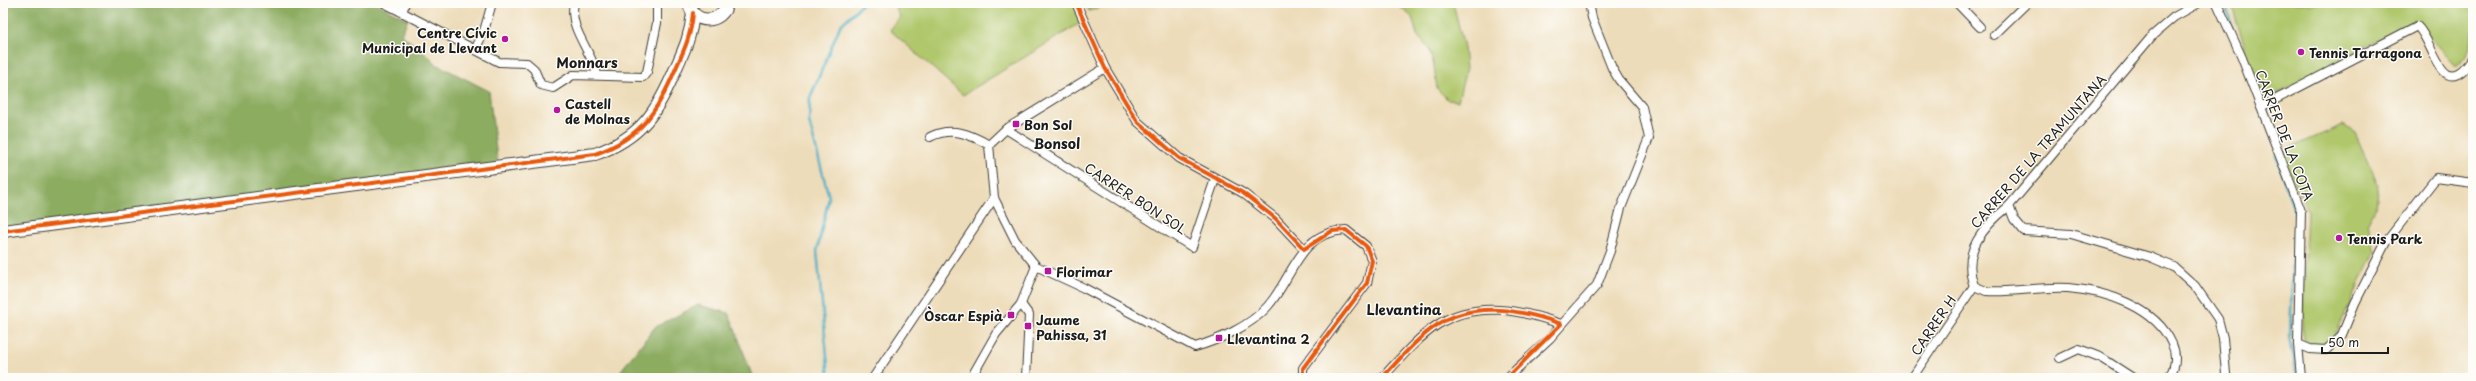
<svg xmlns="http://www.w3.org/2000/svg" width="2476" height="381" font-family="'Playpen Sans',sans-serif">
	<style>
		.green { fill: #b0c76c; stroke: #667244 }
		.forest { fill: #8cac60; stroke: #54643e }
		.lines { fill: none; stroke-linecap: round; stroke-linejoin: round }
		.stream { stroke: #44acc4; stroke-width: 2.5 }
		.street-casing { stroke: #3b3934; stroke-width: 10 }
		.secondary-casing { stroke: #3b3934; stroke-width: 14 }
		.street { stroke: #fff; stroke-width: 8 }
		.secondary { stroke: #fff; stroke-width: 12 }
		.cycleway-casing { stroke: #fdfcf7; stroke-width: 6 }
		.cycleway { stroke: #e8590c; stroke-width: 4 }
		.poi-dot { fill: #b5179e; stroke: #fdfcf7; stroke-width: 1.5 }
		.labels { text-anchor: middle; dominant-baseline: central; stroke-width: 3; stroke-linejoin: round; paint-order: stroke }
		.poi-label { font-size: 13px; font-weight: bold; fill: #1c1c1c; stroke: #fdfcf7; text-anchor: start }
		.street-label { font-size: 13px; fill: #1c1c1c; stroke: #fdfcf7 }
		.neighbourhood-label { font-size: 14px; font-weight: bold; fill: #1c1c1c; stroke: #fdfcf7 }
	</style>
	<rect width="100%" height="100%" fill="#fdfcf7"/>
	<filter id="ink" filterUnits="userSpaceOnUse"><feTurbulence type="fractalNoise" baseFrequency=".025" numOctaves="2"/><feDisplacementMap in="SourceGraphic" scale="8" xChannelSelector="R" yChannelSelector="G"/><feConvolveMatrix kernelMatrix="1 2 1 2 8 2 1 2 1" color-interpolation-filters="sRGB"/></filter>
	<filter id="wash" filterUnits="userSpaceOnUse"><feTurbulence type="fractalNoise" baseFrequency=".012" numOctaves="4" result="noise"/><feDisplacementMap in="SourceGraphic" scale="16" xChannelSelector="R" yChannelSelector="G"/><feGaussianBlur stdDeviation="0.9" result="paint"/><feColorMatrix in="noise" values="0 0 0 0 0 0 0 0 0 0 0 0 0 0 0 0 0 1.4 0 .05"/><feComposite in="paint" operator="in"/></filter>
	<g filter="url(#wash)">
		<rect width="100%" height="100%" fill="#eddcb9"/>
		<g class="green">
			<polygon points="893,3 1074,3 1082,22 963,95 890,30 900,17"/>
			<polygon points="1085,3 1114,3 1089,11"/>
			<polygon points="1399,3 1453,3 1464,47 1466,69 1458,101 1448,100 1437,89 1434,66 1429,49 1417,35 1412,17 1400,7"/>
			<path d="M2231 3H2473C2473 26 2476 53 2456 66L2414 21 2275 95H2269L2258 89Z"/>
			<polygon points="2343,125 2355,133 2378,184 2375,208 2367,223 2375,252 2335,335 2318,346 2312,346 2304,340 2302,333 2307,211 2281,152"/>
		</g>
		<g class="forest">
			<polygon points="3,3 376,3 408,20 401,34 433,60 432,62 489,91 498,167 3,231"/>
			<polygon points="698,305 729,313 753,378 615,378 655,327"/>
		</g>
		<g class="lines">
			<g class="stream">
				<polyline points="2225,3 2233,30"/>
				<polyline points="2276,156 2295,214 2290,336 2297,378"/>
				<polyline points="829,378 817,251 829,197 809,122 810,98 840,26 863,3"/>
			</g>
		</g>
	</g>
	<g filter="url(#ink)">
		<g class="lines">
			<g class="street-casing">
				<g id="street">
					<polyline points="384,3 499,62 527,63 534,69 541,85 553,88 573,75 643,77 647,72 657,23 657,3"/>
					<path d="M574 3C568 29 592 51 597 75"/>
					<polyline points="1076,3 1105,68 1137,121 1179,158 1243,193 1275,218 1304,249"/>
					<polyline points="1957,3 1980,27"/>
					<polyline points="2217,3 2242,58 2301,211 2298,344 2301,378"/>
					<polyline points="402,13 405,3"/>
					<polyline points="1994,35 2027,3"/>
					<polyline points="475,50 484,31 492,3"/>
					<path d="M1105 68 1006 129 989 145 994 198 1015 240 1036 266 1084 288 1195 347C1219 340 1250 326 1267 307 1294 277 1298 232 1346 230L1366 246 1372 261 1367 283 1303 368V378"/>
					<path d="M2261 107 2417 26C2435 42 2441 106 2473 58"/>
					<polyline points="1006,129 1192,247 1215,179"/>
					<path d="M930 137C951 126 970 134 989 145"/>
					<polyline points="2009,206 2014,219 2024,231 2071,234 2150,257 2174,267 2195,286 2218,319 2223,338 2226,374"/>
					<polyline points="1021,304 1029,315 1026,378"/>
					<polyline points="2298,344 2310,349 2326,350 2341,337 2355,303 2386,242 2436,178 2473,183"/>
					<polyline points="2060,358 2079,349 2102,358 2133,378"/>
					<polyline points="873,378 994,198"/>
					<polyline points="971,378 996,334 1021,304 1036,266"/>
					<path d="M1382 378C1399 360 1416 339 1437 325 1475 300 1522 310 1561 324"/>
					<polyline points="1507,378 1550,338 1597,285 1610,251 1621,208 1649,138 1642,107 1619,80 1612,68 1592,18 1589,3"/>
					<polyline points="1912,378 1974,286"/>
					<path d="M2167 378C2176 370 2177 355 2172 344 2156 307 2106 291 2068 288 2041 286 2013 293 1986 291L1974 286C1961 251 1984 226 2009 206L2153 35 2174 17 2199 3"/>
				</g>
			</g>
			<g class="secondary-casing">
				<g id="secondary">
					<path d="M689 3C693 26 723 24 727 3"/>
					<path d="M3 231 595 154C641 138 658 111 676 68 685 48 691 35 693 13"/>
				</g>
			</g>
			<use href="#street" class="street"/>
			<use href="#secondary" class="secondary"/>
			<g class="cycleway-casing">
				<g id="cycleway">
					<polyline points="1076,3 1105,68 1137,121 1179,158 1243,193 1275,218 1304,249 1332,231 1346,230 1366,246 1372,261 1367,283 1303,368 1303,378"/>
					<path d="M3 231 595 154C641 138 658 111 676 68 685 48 691 35 693 13"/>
					<path d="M1382 378C1399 360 1416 339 1437 325 1475 300 1522 310 1561 324L1507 378"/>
				</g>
			</g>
			<use href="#cycleway" class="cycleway"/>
		</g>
	</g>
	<g class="poi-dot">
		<circle cx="505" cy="39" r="4"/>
		<circle cx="2301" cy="52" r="4"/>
		<circle cx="557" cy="110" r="4"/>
		<rect x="1012" y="120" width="8" height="8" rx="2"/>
		<circle cx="2339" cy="238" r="4"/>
		<rect x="1044" y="267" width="8" height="8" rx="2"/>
		<rect x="1007" y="311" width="8" height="8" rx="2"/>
		<rect x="1024" y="322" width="8" height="8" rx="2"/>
		<rect x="1215" y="334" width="8" height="8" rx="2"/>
	</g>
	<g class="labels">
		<g class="poi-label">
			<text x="497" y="32" text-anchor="end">Centre Cívic<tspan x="497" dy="15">Municipal de Llevant</tspan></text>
			<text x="2309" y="52">Tennis Tarragona</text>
			<text x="565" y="103">Castell<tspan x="565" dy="15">de Molnas</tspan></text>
			<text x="1024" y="124">Bon Sol</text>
			<text x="2347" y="238">Tennis Park</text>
			<text x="1056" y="271">Florimar</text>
			<text x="1003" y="315" text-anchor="end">Òscar Espià</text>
			<text x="1036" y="319">Jaume<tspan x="1036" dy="15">Pahissa, 31</tspan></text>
			<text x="1227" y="338">Llevantina 2</text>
		</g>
		<g class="street-label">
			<text transform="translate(2285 135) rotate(69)">CARRER DE LA COTA</text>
			<text transform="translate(2038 151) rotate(-49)">CARRER DE LA TRAMUNTANA</text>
			<text transform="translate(1136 198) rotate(33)">CARRER BON SOL</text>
			<text transform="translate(1933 325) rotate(-56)">CARRER H</text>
		</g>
		<g class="neighbourhood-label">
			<text x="587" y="62">Monnars</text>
			<text x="1057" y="143">Bonsol</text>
			<text x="1404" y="309">Llevantina</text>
		</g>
	</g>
	<rect width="2476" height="381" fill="none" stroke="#fdfcf7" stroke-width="16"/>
	<path d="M2322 347v6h66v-6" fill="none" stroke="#1c1c1c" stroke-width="2"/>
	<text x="2328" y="347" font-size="12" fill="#1c1c1c" stroke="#fdfcf7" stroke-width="3" paint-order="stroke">50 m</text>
</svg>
